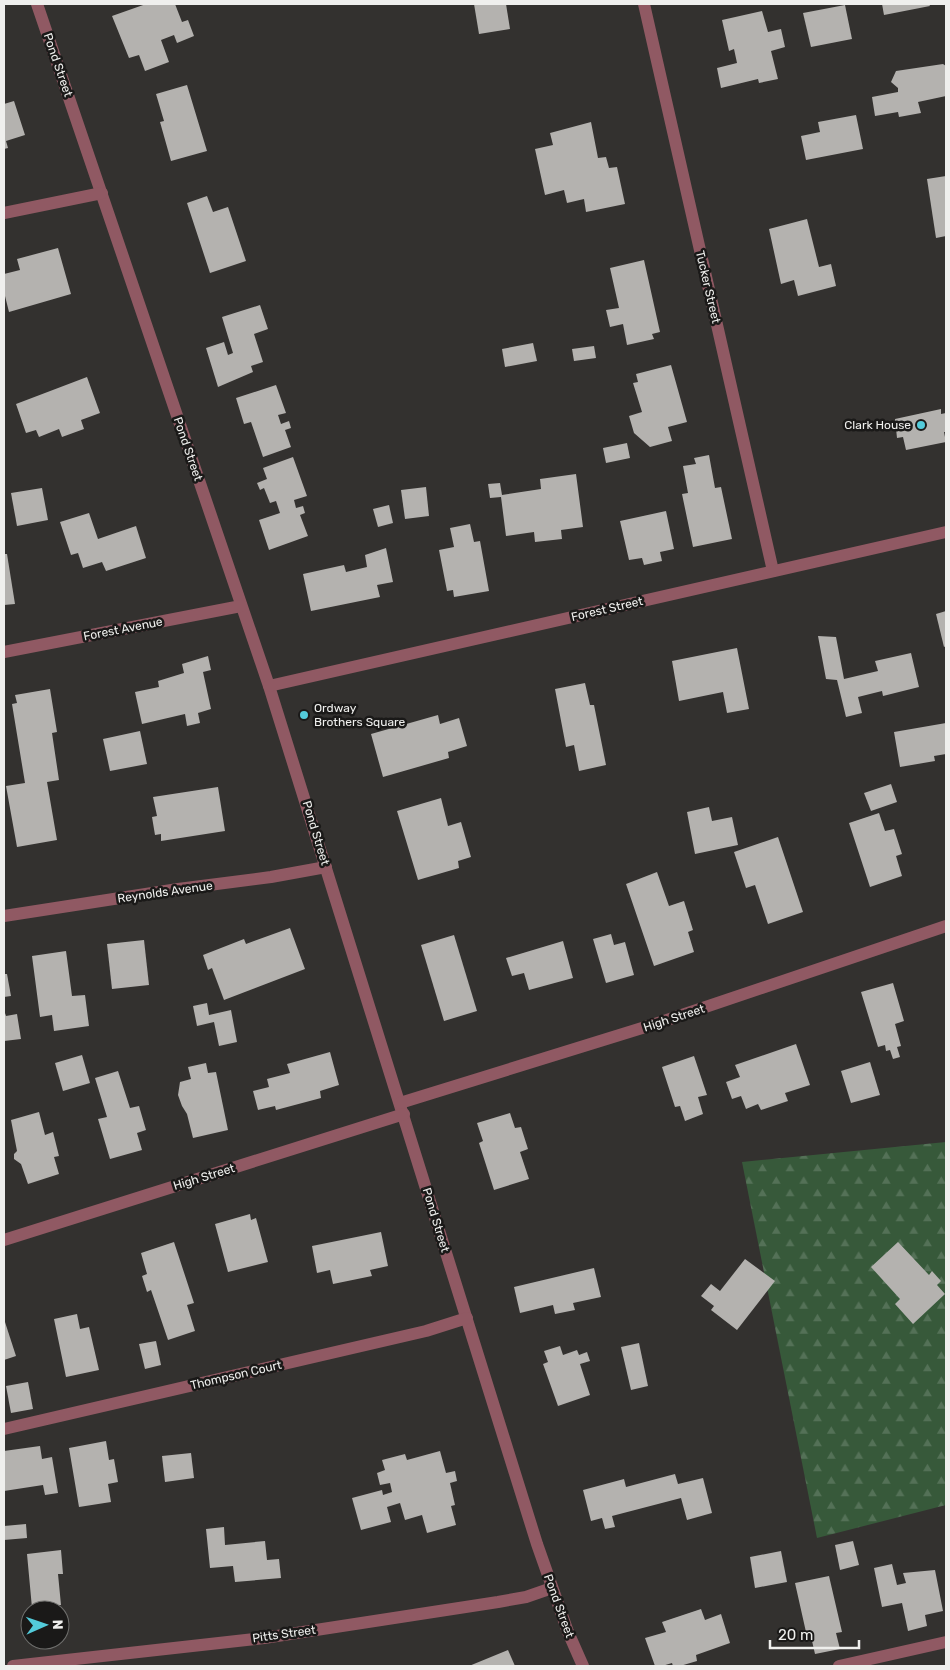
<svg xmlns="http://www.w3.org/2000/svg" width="950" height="1670" font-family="Rubik,sans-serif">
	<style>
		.forest { fill: url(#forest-firs) }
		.building { fill: #b4b2af }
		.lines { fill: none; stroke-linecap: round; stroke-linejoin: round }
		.minor { stroke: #905963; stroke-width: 12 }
		.poi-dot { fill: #53cbda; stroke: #1a1918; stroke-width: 2 }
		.labels { text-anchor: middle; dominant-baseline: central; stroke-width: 5; stroke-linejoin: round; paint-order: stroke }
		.street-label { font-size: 12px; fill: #efefed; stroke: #1a1918 }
		.poi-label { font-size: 12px; fill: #efefed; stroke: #1a1918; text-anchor: end }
	</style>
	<defs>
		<pattern id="forest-firs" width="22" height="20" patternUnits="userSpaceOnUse" patternTransform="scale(1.25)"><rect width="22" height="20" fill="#37593a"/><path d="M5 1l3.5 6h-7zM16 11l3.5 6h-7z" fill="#547157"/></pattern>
	</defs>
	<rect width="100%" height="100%" fill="#33312f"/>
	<polygon class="forest" points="946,1142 946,1505 817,1538 742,1162"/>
	<g class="building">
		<polygon points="146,4 175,4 182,22 188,20 194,36 177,43 174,35 161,40 169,62 145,71 139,55 129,58 112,16"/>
		<polygon points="474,4 506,4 510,29 479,34"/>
		<polygon points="882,4 929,4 930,6 884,15"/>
		<polygon points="845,5 852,39 811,47 803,13"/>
		<polygon points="762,11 768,32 781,29 785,47 771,51 778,79 759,83 758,79 721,88 717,68 737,63 734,49 729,51 722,20"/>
		<polygon points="943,64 946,66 946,96 918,102 921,113 899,117 898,112 875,116 872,97 898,92 898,88 891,82 896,71"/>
		<polygon points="187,85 207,151 171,161 160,122 164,121 156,94"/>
		<polygon points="14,101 25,135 6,141 8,148 4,149 4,104"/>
		<polygon points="856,115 863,149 806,160 801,136 820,132 818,122"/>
		<polygon points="591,122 598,158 606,157 609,168 617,167 625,204 586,212 584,199 567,203 564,190 545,195 535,149 553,145 550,133"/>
		<polygon points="946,176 946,236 936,238 927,179"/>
		<polygon points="207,196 213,212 228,207 246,261 210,273 187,203"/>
		<polygon points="807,219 819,267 831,264 836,286 798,296 794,280 781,284 769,229"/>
		<polygon points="58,248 71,294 9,312 4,292 4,274 20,270 17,259"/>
		<polygon points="644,260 660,332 652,334 654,339 627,345 623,324 610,327 606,310 619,308 610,268"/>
		<polygon points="260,305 268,329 254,334 263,362 251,366 253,372 218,387 206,348 224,342 228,355 233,353 222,317"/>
		<polygon points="533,343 537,361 505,367 502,349"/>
		<polygon points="594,346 596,358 574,361 572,349"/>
		<polygon points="671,365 687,422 668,427 672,441 650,447 634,433 629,416 642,412 633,383 638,382 636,374"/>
		<polygon points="87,377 100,413 81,420 84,429 62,437 59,429 39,437 36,430 26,433 16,404"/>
		<polygon points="276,385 286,413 278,415 281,424 289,421 291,428 285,430 291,447 263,457 251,422 244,424 236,398"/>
		<polygon points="941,409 941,414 946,413 946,432 944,432 946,442 906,450 903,437 897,438 895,419"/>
		<polygon points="627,443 630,458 606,463 603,448"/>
		<polygon points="709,455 715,488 721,487 732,539 693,547 682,494 688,493 683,466 696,464 694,458"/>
		<polygon points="293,457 307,496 294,500 296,508 303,506 305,513 300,515 308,536 269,550 259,520 280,513 276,501 270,503 264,488 260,490 257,483 267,479 263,468"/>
		<polygon points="576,474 583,527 561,530 562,539 535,542 534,532 506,536 501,497 490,498 488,484 500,483 502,495 541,489 540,479"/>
		<polygon points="426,487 429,516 405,519 401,490"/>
		<polygon points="42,488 48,520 17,526 11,493"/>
		<polygon points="389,505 393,523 378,527 373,509"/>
		<polygon points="666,511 674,549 660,552 662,561 644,565 642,558 629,560 620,521"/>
		<polygon points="89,513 98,539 136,526 146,558 106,571 102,562 83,568 78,553 71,555 60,522"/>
		<polygon points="470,524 474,542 480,541 489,591 454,597 453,590 447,591 439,550 454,547 450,528"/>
		<polygon points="386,548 393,582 377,585 380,597 311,611 303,574 344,565 346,572 367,567 365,555"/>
		<polygon points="4,554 7,554 15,604 4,605"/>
		<polygon points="946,611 946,646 944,647 936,614"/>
		<polygon points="818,636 836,637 844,679 878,671 875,661 911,653 919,687 883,696 882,691 858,697 862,713 846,717 837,680 826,679"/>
		<polygon points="737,648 749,709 727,713 723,692 679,701 672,661"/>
		<polygon points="208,656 211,670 203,672 211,709 198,713 200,723 187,726 185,714 142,724 135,692 159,687 158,681 184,673 182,664"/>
		<polygon points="585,683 590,705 594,705 606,765 579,771 574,745 566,747 555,689"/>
		<polygon points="50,689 57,732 52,733 59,780 47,782 57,840 17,847 6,786 25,783 12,704 17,703 15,695"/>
		<polygon points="438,715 440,724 459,718 467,746 448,752 449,758 383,777 371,734"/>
		<polygon points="946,723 946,754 934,756 935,761 900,767 894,732"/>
		<polygon points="140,731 147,764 110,771 103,739"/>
		<polygon points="891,784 897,802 871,811 864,793"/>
		<polygon points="218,787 225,831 161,841 161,834 155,835 152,817 157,816 153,797"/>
		<polygon points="441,798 448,826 461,822 471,857 458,861 459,868 418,880 397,811"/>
		<polygon points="709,807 712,821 732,817 738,845 695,854 687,812"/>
		<polygon points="879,813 885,831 894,829 902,854 896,856 902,876 870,887 849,823"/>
		<polygon points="778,837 803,912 768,924 755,885 746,888 734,852"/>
		<polygon points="657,872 669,906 684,901 693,930 688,932 694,952 654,966 626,884"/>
		<polygon points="290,928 305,969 224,1000 212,968 208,970 203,955 244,939 246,944"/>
		<polygon points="611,934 614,945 625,942 634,975 606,983 593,939"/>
		<polygon points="454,935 477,1011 444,1021 421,945"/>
		<polygon points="144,940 149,985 112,989 107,944"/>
		<polygon points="563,941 573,978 529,990 524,973 512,976 506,958"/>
		<polygon points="66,951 72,996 85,995 89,1026 54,1031 52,1015 40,1017 32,956"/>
		<polygon points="4,974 7,974 11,996 4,997"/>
		<polygon points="893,983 904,1021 895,1024 901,1046 897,1047 900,1057 893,1059 890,1050 886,1051 885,1045 878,1047 861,992"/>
		<polygon points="207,1003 209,1015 231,1010 237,1042 219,1046 214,1022 197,1026 193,1006"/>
		<polygon points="4,1010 6,1016 17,1014 21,1039 4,1041"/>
		<polygon points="796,1044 810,1085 785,1093 788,1101 761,1110 758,1104 746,1109 741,1096 732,1099 726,1082 740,1077 735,1065"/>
		<polygon points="330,1052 339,1085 320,1091 321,1098 276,1110 275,1106 258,1110 253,1091 269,1087 267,1079 290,1073 287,1064"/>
		<polygon points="82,1055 90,1083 63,1091 55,1063"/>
		<polygon points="694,1056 707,1095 698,1097 703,1114 685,1121 680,1106 675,1107 662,1067"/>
		<polygon points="870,1062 880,1095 851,1103 841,1071"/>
		<polygon points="206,1063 208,1073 216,1072 228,1130 193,1138 187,1114 182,1106 178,1095 180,1082 191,1079 188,1067"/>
		<polygon points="118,1071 130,1108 139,1106 146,1130 137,1133 142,1150 110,1159 98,1119 107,1117 95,1078"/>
		<polygon points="39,1112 45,1135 53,1132 59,1156 54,1157 59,1174 28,1184 21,1164 14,1159 14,1154 17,1151 11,1120"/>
		<polygon points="510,1113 515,1128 521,1127 528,1149 520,1152 529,1179 494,1190 479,1143 483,1141 477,1123"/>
		<polygon points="250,1214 251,1220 256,1218 268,1262 228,1272 215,1224"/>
		<polygon points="381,1232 388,1266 370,1270 372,1276 333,1284 330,1270 317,1273 312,1246"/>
		<polygon points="174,1242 194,1303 187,1305 195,1331 168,1340 151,1290 147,1292 142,1276 147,1274 141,1253"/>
		<polygon points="898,1242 929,1275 932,1271 941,1281 937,1285 945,1294 913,1324 895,1304 900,1299 871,1267"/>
		<polygon points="745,1259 775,1281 737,1330 711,1310 714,1306 701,1296 711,1284 720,1291"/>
		<polygon points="594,1268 601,1297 573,1303 575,1310 555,1314 553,1305 520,1313 514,1287"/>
		<polygon points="77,1314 80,1329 89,1327 99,1370 66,1377 54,1319"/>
		<polygon points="4,1319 16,1356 4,1360"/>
		<polygon points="156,1341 161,1365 145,1369 139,1344"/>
		<polygon points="639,1343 648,1386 631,1390 621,1347"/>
		<polygon points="560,1346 563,1355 577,1350 579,1355 587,1352 590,1361 580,1364 590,1395 558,1406 543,1364 548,1362 544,1351"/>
		<polygon points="28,1382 33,1409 11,1413 6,1386"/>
		<polygon points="106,1441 109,1460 114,1459 118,1482 108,1484 111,1502 79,1507 69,1448"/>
		<polygon points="40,1446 42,1459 52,1457 58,1493 45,1495 43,1485 4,1491 4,1451"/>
		<polygon points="440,1451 446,1473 455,1471 457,1481 450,1483 455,1505 451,1506 456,1525 427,1533 422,1515 405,1520 400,1503 387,1507 391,1522 361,1530 352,1498 382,1490 383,1495 392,1492 390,1483 380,1485 377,1473 385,1470 382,1460 405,1454 407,1460"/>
		<polygon points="191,1453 194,1478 165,1482 162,1456"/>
		<polygon points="675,1474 678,1484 703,1478 712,1513 687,1520 681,1498 612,1516 615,1527 605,1529 602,1518 591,1521 583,1490 624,1479 626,1487"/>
		<polygon points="26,1524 27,1538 4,1540 4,1526"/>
		<polygon points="224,1527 225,1545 265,1541 267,1560 279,1559 281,1578 235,1582 233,1566 210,1568 206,1529"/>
		<polygon points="853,1541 859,1565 840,1570 835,1545"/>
		<polygon points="61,1550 63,1574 58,1574 61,1605 32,1608 27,1554"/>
		<polygon points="781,1551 787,1582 755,1588 750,1557"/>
		<polygon points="892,1564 897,1585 906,1583 903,1573 935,1570 943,1611 925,1615 927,1626 908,1631 902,1603 882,1607 874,1568"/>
		<polygon points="829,1576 842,1632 836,1633 840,1649 815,1654 812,1641 808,1641 795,1583"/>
		<polygon points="701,1609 705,1620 721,1614 730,1643 696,1655 697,1661 680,1666 673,1666 672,1663 662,1666 655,1666 645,1638 666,1632 662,1622"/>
		<polygon points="508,1650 515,1666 469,1666"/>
	</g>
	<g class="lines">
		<g class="minor">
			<polyline points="37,4 269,686 537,1544 568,1632 583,1666"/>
			<polyline points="644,4 773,571"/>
			<polyline points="4,213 102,193"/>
			<polyline points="4,652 241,606"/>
			<polyline points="269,686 946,532"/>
			<polyline points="4,916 178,889 271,877 326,867"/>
			<polyline points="400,1103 655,1024 946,926"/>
			<polyline points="4,1240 404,1114"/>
			<polyline points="4,1429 426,1331 467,1318"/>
			<polyline points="13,1666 264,1638 498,1602 526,1597 552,1588"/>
			<polyline points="839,1666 946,1642"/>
		</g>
	</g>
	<g class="poi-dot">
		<circle cx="921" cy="425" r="5"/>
		<circle cx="304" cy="715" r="5"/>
	</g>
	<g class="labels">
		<g class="street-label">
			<text transform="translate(58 65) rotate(71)">Pond Street</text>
			<text transform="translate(708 287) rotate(77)">Tucker Street</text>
			<text transform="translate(188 449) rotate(71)">Pond Street</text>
			<text transform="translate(607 609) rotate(-13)">Forest Street</text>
			<text transform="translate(123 629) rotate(-11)">Forest Avenue</text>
			<text transform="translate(316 833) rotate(73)">Pond Street</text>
			<text transform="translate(165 892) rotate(-8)">Reynolds Avenue</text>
			<text transform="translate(674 1018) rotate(-18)">High Street</text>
			<text transform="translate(204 1177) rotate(-17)">High Street</text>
			<text transform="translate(436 1220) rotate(73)">Pond Street</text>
			<text transform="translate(236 1375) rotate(-13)">Thompson Court</text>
			<text transform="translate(559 1606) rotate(70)">Pond Street</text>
			<text transform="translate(284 1634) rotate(-8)">Pitts Street</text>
		</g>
		<g class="poi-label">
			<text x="911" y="425">Clark House</text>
			<text x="314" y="708" text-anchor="start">Ordway<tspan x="314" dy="14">Brothers Square</tspan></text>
		</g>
	</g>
	<rect width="950" height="1670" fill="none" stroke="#efefed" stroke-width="10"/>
	<g transform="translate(45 1625) rotate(88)"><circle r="24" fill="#1a1918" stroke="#6f6f6d"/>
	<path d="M0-4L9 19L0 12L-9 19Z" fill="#53cbda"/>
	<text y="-8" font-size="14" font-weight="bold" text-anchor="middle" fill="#efefed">N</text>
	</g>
	<path d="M770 1640v8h89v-8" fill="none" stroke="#efefed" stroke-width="2.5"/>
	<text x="778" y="1640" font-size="15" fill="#efefed" stroke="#1a1918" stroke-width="4" paint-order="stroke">20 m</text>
</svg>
